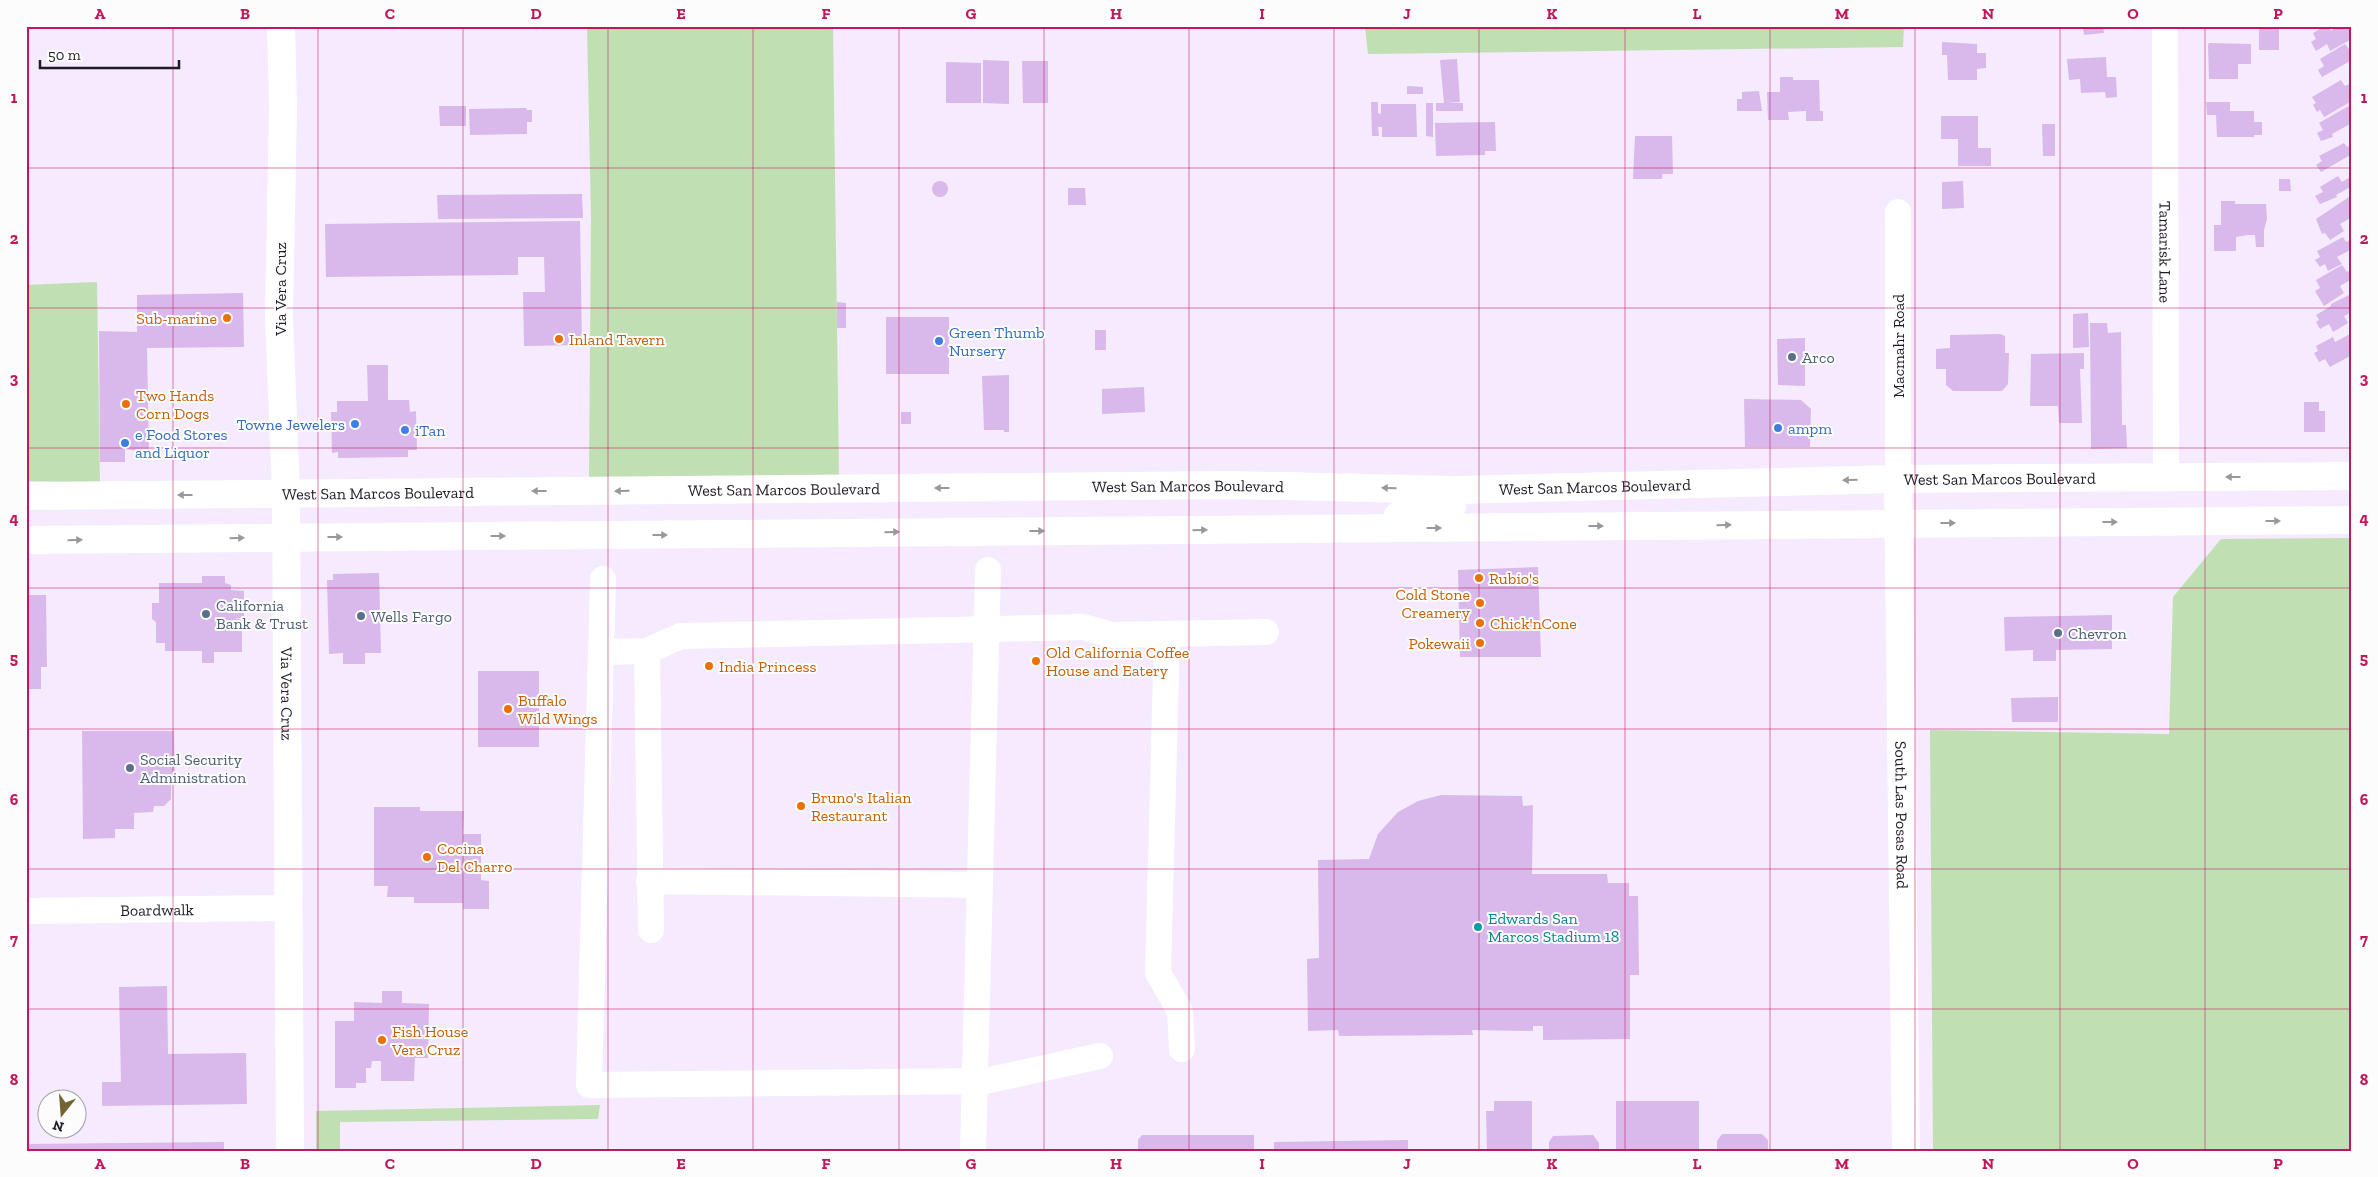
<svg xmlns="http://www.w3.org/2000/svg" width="2378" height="1177" font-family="'Zilla Slab',serif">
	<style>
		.green { fill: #c0dfb3 }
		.building { fill: #d9b9eb }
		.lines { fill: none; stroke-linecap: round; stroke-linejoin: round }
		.minor { stroke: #fff; stroke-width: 26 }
		.major { stroke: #fff; stroke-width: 28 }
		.oneway { fill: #9b989d }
		.grid { fill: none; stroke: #c2185b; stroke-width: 1; stroke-opacity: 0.55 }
		.food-dot { fill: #e8710a; stroke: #fcfcfc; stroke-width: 2 }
		.shop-dot { fill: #3f7fe0; stroke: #fcfcfc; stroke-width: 2 }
		.service-dot { fill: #5c6f8a; stroke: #fcfcfc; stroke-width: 2 }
		.culture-dot { fill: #0f9aa8; stroke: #fcfcfc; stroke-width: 2 }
		.labels { text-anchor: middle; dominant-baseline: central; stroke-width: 4; stroke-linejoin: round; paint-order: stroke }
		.street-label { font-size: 16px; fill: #211b26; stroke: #fcfcfc }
		.food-label { font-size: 16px; fill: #c56008; stroke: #fcfcfc; text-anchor: start }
		.shop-label { font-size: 16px; fill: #366cbe; stroke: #fcfcfc; text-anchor: start }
		.service-label { font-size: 16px; fill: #4e5e75; stroke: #fcfcfc; text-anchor: start }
		.culture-label { font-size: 16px; fill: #0d838f; stroke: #fcfcfc; text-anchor: start }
		.neatline { fill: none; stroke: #c2185b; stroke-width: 2 }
		.grid-label { font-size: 16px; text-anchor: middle; font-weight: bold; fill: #c2185b }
	</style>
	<rect width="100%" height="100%" fill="#f5eafe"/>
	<g class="green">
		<polygon points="587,26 833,26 839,476 589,478 591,217"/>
		<polygon points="1365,26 1904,26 1903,47 1368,54"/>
		<polygon points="97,282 100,483 26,481 26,285"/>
		<polygon points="2352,538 2352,1151 1933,1151 1930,730 2169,734 2173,597 2221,539"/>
		<polygon points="600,1105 598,1119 340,1122 340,1151 316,1151 316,1111"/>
	</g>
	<g class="building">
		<polygon points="2083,26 2103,26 2104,33 2084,35"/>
		<rect x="2259" y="26" width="20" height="24"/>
		<polygon points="2325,26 2328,26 2331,31 2338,26 2352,26 2352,39 2330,51 2327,44 2316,51 2311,42 2316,39 2313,33"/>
		<polygon points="1942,42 1977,44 1977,53 1986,53 1986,68 1977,69 1977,80 1948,80 1947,55 1942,55"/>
		<polygon points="2209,43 2251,44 2251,64 2238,64 2238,79 2209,79 2208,45"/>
		<polygon points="2345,44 2352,53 2352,60 2322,77 2318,70 2324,66 2320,59"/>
		<polygon points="2106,57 2107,77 2116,77 2117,97 2106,98 2105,92 2081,93 2080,79 2069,80 2067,59"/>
		<polygon points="1457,59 1460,102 1446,103 1463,103 1463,111 1436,111 1436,103 1444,103 1440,60"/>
		<polygon points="983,60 1009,61 1009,104 983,103"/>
		<polygon points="1022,61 1048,61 1048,103 1023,103"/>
		<polygon points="946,62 981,63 981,103 946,103"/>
		<polygon points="1780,77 1793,77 1793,80 1819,80 1820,111 1823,111 1823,121 1806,121 1806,111 1788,112 1789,120 1768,120 1767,92 1780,92"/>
		<polygon points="2341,80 2345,86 2352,83 2350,93 2352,101 2324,117 2320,110 2317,112 2313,105 2316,103 2312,97"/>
		<polygon points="1407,86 1423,87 1423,94 1407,94"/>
		<polygon points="1759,91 1762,111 1737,111 1737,99 1742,99 1742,92"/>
		<polygon points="1371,102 1378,102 1378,113 1381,114 1381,104 1416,104 1417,137 1382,137 1382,127 1378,127 1379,136 1372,136"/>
		<polygon points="2206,102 2230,102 2230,111 2254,111 2254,122 2262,122 2262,135 2254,135 2254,137 2217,137 2216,115 2207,115"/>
		<polygon points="1426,103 1433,103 1433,137 1426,136"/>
		<polygon points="2352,104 2352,123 2332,134 2333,137 2321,141 2317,133 2323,130 2319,123"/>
		<polygon points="439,106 466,106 466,126 440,126"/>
		<polygon points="526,108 527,110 532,110 532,122 527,122 527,134 470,135 469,109"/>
		<polygon points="1941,116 1978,116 1978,148 1991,148 1991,166 1958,166 1958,139 1941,139"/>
		<polygon points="1495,122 1496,151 1485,151 1485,155 1436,156 1435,123"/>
		<polygon points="2042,124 2055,124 2055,156 2043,156"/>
		<polygon points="1635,136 1672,136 1673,174 1662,174 1662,179 1633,179"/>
		<polygon points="2344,143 2347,147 2351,145 2352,154 2321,172 2316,165 2322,161 2319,156"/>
		<polygon points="2338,176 2342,182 2352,176 2352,186 2336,195 2337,197 2320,204 2315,196 2323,192 2320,187"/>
		<polygon points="2279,179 2290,179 2291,191 2279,191"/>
		<polygon points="1963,181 1964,208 1942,209 1942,182"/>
		<circle cx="940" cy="189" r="8"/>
		<polygon points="1068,188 1085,188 1086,205 1068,205"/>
		<polygon points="582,194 583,218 438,219 437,195"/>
		<polygon points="2352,195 2352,217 2340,224 2344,231 2330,240 2325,233 2322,234 2316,219"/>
		<polygon points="2221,201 2235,201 2235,204 2266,204 2267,219 2264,230 2264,247 2256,247 2255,235 2248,235 2236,237 2236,251 2214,251 2214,225 2221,225"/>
		<polygon points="580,221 582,345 524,346 523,292 545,292 544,257 518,257 518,275 326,277 325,224"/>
		<polygon points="2343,237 2346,242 2352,239 2352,249 2337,257 2342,264 2328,271 2325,264 2320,267 2315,260 2320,257 2317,251"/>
		<polygon points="2342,265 2347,272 2352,269 2352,279 2340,286 2344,293 2324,306 2315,291 2320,288 2316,280"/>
		<polygon points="243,293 244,347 147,348 149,453 125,449 125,462 100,462 99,331 137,332 137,295"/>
		<polygon points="2349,295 2352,301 2352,312 2344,316 2348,323 2333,332 2329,324 2320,329 2316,322 2319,320 2316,315 2331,306 2331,304"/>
		<polygon points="837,302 846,303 846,328 837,328"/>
		<polygon points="2088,313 2089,347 2073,348 2073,314"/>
		<rect x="886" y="317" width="63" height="57"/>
		<polygon points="2090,323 2107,323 2108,333 2121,332 2122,425 2126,425 2127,448 2091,449"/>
		<rect x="1095" y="330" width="11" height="20"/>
		<polygon points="2352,333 2352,355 2330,367 2325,359 2319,362 2314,353 2318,351 2316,346 2333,337 2335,342"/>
		<polygon points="2000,334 2005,336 2005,353 2009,353 2008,384 2002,391 1953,391 1946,385 1946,369 1936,369 1936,349 1950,348 1950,335"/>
		<polygon points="1805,338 1805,386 1778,385 1777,339"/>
		<polygon points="2084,353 2084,369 2080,369 2082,423 2059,423 2058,406 2030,406 2031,354"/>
		<polygon points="367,365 388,365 388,400 409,400 410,412 416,411 417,450 408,450 408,457 338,458 338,452 332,453 331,412 337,412 337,401 368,401"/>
		<polygon points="1009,375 1009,432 1004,432 1004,430 984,430 982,376"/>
		<polygon points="1144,387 1145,412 1102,414 1102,389"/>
		<polygon points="1744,399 1801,400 1811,409 1810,447 1745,447"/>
		<polygon points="2304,402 2319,402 2319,411 2325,411 2325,432 2304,432"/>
		<rect x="901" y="412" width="10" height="12"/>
		<polygon points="1538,567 1541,657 1460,657 1458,570"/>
		<polygon points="379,573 381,653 365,653 365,664 343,664 343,653 329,654 327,580 333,580 333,574"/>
		<polygon points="202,576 225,576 225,583 231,585 231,590 244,591 244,618 235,618 242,620 242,652 214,652 214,663 202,663 202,651 165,651 165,643 156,643 156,622 152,619 152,603 159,603 159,583 202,583"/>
		<polygon points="26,595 46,595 47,667 41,667 41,689 26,689"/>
		<polygon points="2112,615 2112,649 2056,650 2056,661 2033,661 2033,650 2005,651 2004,617"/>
		<rect x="478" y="671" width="61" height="76"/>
		<polygon points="2058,697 2058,722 2012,722 2011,698"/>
		<polygon points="82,731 174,731 175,784 171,784 171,799 164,806 154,806 153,812 134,813 134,829 115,829 115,838 83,839"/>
		<polygon points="1441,795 1522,796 1523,806 1533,805 1532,874 1607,874 1608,883 1629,883 1629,896 1638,896 1639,975 1630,975 1630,1039 1543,1040 1543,1026 1533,1026 1533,1031 1472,1030 1473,1035 1339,1036 1338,1030 1308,1031 1307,959 1319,958 1318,860 1369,859 1378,834 1398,812 1418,801"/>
		<polygon points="374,807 420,807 420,811 464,811 463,834 481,834 481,880 489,881 489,909 463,909 463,903 414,903 414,897 387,897 388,886 374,886"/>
		<polygon points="167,986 168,1054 246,1053 247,1104 102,1106 102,1082 121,1082 119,987"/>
		<polygon points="382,991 402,991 402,1003 429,1004 428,1058 415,1058 414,1081 381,1081 381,1061 372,1061 371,1068 366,1068 366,1083 356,1083 356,1088 335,1088 335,1021 354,1021 354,1002 382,1003"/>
		<polygon points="1494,1101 1532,1101 1532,1151 1487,1151 1486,1111 1494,1111"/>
		<rect x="1616" y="1101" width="83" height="50"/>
		<polygon points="1722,1134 1762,1134 1768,1140 1768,1151 1717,1151 1717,1141"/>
		<polygon points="1142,1135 1254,1135 1254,1151 1138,1151 1138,1140"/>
		<polygon points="1593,1135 1599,1143 1599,1151 1549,1151 1549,1142 1553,1136"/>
		<polygon points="1408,1140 1408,1151 1274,1151 1274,1142"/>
		<polygon points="224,1142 224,1151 26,1151 26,1144"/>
	</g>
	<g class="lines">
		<g class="minor">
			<path id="s1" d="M2165 26 2166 477"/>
			<polyline points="1898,479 1898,212"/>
			<polyline points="603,579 589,1085 985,1081 1100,1056"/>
			<polyline points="1167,634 1158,973 1180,1011 1182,1049"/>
			<polyline points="647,651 651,930"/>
			<polyline points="601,652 647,651 681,636 1083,627 1112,635 1266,632"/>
			<polyline points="649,881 980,885"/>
			<path id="s2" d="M26 911 288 908"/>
			<polyline points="973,1151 988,570"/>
		</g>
		<g class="major">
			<path id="s3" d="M281 26 283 108 279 318 286 493 290 1151"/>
			<path id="s4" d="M1898 479 1906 1151"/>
			<path id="s5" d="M26 496 1232 485 1455 490 1898 479 2352 476"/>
			<polyline points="1392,528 1398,516 1406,509 1452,507"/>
			<polyline points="26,540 2352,520"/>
		</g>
	</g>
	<defs><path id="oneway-solid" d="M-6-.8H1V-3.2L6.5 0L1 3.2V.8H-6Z" transform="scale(1.25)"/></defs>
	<g class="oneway">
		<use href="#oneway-solid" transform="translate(2233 477) rotate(180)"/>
		<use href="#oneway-solid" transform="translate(1850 480) rotate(179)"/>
		<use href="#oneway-solid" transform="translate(942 488) rotate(180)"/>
		<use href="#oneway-solid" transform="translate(1389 488) rotate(-179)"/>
		<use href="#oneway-solid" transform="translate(539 491) rotate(180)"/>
		<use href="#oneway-solid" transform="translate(622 491) rotate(179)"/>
		<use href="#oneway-solid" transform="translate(185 495) rotate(180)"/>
		<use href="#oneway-solid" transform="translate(2273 521)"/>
		<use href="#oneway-solid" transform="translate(2110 522)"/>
		<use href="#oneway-solid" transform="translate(1948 523)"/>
		<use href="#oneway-solid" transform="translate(1724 525) rotate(-1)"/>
		<use href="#oneway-solid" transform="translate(1596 526)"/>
		<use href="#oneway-solid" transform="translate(1434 528)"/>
		<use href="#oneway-solid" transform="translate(1200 530) rotate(-1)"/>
		<use href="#oneway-solid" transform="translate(1037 531)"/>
		<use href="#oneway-solid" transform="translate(892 532) rotate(-1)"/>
		<use href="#oneway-solid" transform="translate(660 535)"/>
		<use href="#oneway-solid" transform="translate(498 536)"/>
		<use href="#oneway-solid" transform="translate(335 537)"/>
		<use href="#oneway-solid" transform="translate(237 538) rotate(-1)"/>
		<use href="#oneway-solid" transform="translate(75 540) rotate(-1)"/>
	</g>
	<path class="grid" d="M173 26V1151M318 26V1151M463 26V1151M608 26V1151M753 26V1151M899 26V1151M1044 26V1151M1189 26V1151M1334 26V1151M1479 26V1151M1625 26V1151M1770 26V1151M1915 26V1151M2060 26V1151M2205 26V1151M26 168H2352M26 308H2352M26 448H2352M26 588H2352M26 729H2352M26 869H2352M26 1009H2352"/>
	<g class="food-dot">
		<circle cx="227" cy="318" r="5"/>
		<circle cx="559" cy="339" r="5"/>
		<circle cx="126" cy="404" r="5"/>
		<circle cx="1479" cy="578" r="5"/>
		<circle cx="1480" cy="603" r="5"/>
		<circle cx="1480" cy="623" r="5"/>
		<circle cx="1480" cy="643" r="5"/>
		<circle cx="1036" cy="661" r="5"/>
		<circle cx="709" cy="666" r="5"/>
		<circle cx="508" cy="709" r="5"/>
		<circle cx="801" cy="806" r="5"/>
		<circle cx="427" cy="857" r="5"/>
		<circle cx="382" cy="1040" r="5"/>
	</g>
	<g class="shop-dot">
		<circle cx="939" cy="341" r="5"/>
		<circle cx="355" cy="424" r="5"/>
		<circle cx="1778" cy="428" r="5"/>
		<circle cx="405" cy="430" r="5"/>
		<circle cx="125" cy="443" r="5"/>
	</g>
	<g class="service-dot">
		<circle cx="1792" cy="357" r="5"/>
		<circle cx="206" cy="614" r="5"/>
		<circle cx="361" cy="616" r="5"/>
		<circle cx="2058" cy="633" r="5"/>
		<circle cx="130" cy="768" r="5"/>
	</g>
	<circle class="culture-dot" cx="1478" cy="927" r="5"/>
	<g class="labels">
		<g class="street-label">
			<text stroke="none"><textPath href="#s1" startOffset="226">Tamarisk Lane</textPath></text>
			<text transform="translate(280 289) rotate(-90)">Via Vera Cruz</text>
			<text transform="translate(1898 346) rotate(-90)">Macmahr Road</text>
			<text stroke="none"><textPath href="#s5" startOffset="1974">West San Marcos Boulevard</textPath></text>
			<text stroke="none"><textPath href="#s5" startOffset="1162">West San Marcos Boulevard</textPath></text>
			<text stroke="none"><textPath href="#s5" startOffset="1569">West San Marcos Boulevard</textPath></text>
			<text stroke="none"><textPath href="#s5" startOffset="758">West San Marcos Boulevard</textPath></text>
			<text stroke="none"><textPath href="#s5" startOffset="352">West San Marcos Boulevard</textPath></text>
			<text stroke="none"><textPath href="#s3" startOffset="668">Via Vera Cruz</textPath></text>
			<text stroke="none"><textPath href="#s4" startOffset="336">South Las Posas Road</textPath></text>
			<text stroke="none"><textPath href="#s2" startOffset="131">Boardwalk</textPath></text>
		</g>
		<g class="food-label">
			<text x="217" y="318" text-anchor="end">Sub-marine</text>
			<text x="569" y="339">Inland Tavern</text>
			<text x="136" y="395">Two Hands<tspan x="136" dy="18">Corn Dogs</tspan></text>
			<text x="1489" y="578">Rubio's</text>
			<text x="1470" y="594" text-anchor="end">Cold Stone<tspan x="1470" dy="18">Creamery</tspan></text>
			<text x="1490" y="623">Chick'nCone</text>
			<text x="1470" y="643" text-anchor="end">Pokewaii</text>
			<text x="1046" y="652">Old California Coffee<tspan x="1046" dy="18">House and Eatery</tspan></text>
			<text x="719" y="666">India Princess</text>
			<text x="518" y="700">Buffalo<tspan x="518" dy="18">Wild Wings</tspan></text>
			<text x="811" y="797">Bruno's Italian<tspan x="811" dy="18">Restaurant</tspan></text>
			<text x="437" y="848">Cocina<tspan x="437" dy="18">Del Charro</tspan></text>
			<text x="392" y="1031">Fish House<tspan x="392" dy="18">Vera Cruz</tspan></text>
		</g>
		<g class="shop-label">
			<text x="949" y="332">Green Thumb<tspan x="949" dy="18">Nursery</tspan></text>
			<text x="345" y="424" text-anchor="end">Towne Jewelers</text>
			<text x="1788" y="428">ampm</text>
			<text x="415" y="430">iTan</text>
			<text x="135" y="434">e Food Stores<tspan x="135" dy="18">and Liquor</tspan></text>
		</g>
		<g class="service-label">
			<text x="1802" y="357">Arco</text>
			<text x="216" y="605">California<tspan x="216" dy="18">Bank &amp; Trust</tspan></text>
			<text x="371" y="616">Wells Fargo</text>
			<text x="2068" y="633">Chevron</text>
			<text x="140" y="759">Social Security<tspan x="140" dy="18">Administration</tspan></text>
		</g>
		<g class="culture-label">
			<text x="1488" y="918">Edwards San<tspan x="1488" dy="18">Marcos Stadium 18</tspan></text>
		</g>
	</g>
	<rect width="2378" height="1177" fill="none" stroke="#fcfcfc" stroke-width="55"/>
	<g transform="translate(62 1114) rotate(197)"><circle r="24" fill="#fcfcfc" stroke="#a4a2a6"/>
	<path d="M0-4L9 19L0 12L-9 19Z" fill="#716431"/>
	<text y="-8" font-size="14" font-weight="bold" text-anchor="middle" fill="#211b26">N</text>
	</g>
	<path d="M40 60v8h139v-8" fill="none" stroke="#211b26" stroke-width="2.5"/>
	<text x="48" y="60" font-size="15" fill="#211b26" stroke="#fcfcfc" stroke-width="4" paint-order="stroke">50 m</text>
	<rect x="28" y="28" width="2322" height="1122" class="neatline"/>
	<g class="grid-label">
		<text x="100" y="19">A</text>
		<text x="245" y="19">B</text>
		<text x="390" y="19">C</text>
		<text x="536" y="19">D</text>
		<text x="681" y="19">E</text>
		<text x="826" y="19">F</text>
		<text x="971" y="19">G</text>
		<text x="1116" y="19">H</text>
		<text x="1262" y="19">I</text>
		<text x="1407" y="19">J</text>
		<text x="1552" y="19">K</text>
		<text x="1697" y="19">L</text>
		<text x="1842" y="19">M</text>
		<text x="1988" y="19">N</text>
		<text x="2133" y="19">O</text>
		<text x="2278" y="19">P</text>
		<text x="14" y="103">1</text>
		<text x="2364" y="103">1</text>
		<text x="14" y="244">2</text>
		<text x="2364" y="244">2</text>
		<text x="14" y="384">3</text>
		<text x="2364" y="384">3</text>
		<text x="14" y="524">4</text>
		<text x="2364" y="524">4</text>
		<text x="14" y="664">5</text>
		<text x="2364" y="664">5</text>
		<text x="14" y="805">6</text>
		<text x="2364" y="805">6</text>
		<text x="14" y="945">7</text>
		<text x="2364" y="945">7</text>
		<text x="14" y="1085">8</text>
		<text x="2364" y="1085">8</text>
		<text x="100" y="1169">A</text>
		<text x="245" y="1169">B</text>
		<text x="390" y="1169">C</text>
		<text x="536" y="1169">D</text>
		<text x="681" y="1169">E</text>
		<text x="826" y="1169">F</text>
		<text x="971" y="1169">G</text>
		<text x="1116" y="1169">H</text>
		<text x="1262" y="1169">I</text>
		<text x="1407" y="1169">J</text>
		<text x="1552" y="1169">K</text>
		<text x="1697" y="1169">L</text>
		<text x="1842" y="1169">M</text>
		<text x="1988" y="1169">N</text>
		<text x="2133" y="1169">O</text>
		<text x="2278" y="1169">P</text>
	</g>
</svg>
